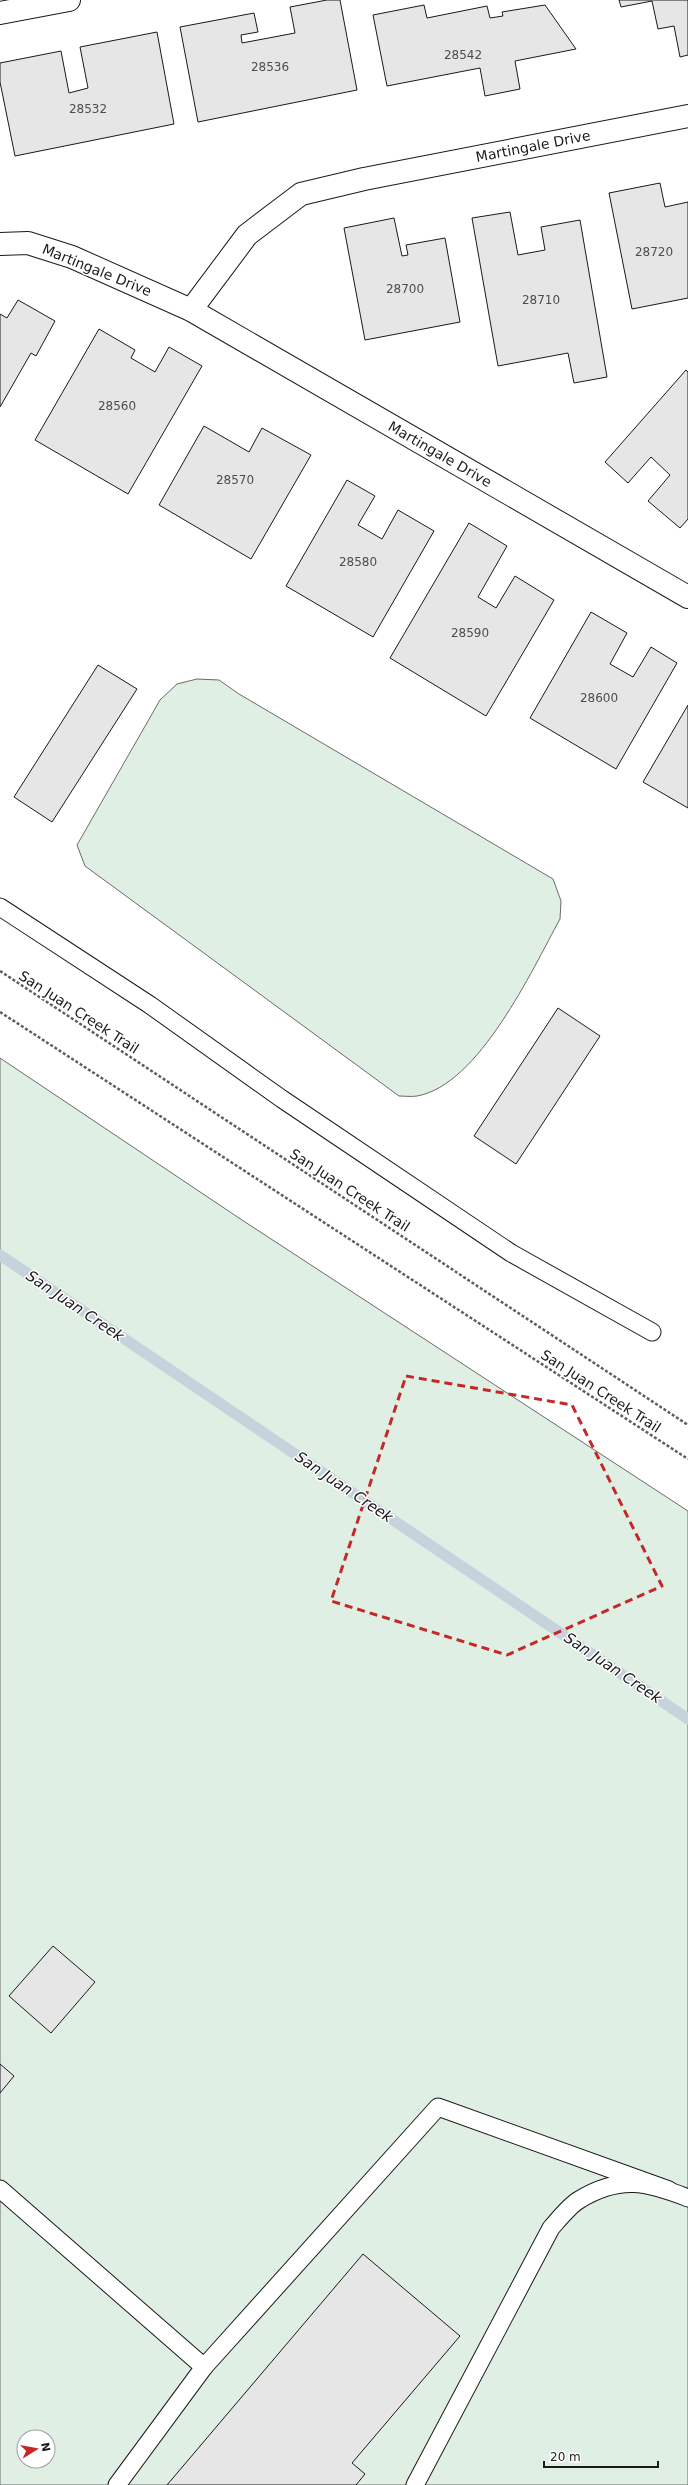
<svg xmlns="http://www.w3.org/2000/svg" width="688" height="2485" font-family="'DejaVu Sans',sans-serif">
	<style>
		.green { fill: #e0efe3; stroke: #6a6a6a; fill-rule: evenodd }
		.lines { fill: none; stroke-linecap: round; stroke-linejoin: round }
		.stream { stroke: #c6d2dc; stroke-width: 11 }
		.building { fill: #e6e6e6; stroke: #1a1a1a }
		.service-casing { stroke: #1a1a1a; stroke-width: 19 }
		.minor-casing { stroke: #1a1a1a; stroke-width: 24 }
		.path { stroke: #5f5f5f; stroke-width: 2.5; stroke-dasharray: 3 2; stroke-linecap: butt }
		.service { stroke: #fff; stroke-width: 17 }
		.minor { stroke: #fff; stroke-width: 22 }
		.marked { fill: none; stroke: #c62828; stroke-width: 3; stroke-dasharray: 8 5; stroke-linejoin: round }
		.labels { text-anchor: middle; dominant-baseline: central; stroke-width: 3; stroke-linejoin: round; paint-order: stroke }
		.number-label { font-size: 12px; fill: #4d4d4d }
		.street-label { font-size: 14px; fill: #1a1a1a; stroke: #fff }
		.water-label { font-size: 15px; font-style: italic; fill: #1a1a1a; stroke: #fff }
	</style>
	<rect width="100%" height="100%" fill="#fff"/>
	<g class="green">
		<path d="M197 679 219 680 239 694 553 879 561 901 560 919C532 970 479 1085 417 1096 411 1097 405 1096 399 1096L85 866 77 845 160 700 177 684Z"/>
		<path d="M0 1058 242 1220 688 1511V2485H0ZM24 2437H48V2461H24Z"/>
	</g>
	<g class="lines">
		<polyline class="stream" points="0,1255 688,1719"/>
	</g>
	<g class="building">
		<polygon points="327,0 340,0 357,90 198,122 180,27 254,13 258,32 241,35 242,43 295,33 290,7"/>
		<polygon points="619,0 688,0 688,55 680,57 674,26 658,29 652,1 621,7"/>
		<polygon points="424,5 427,18 487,6 490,18 503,16 502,12 545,5 576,49 515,61 520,89 485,96 480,68 387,86 373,15"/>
		<polygon points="157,32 174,124 15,156 0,82 0,63 61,51 69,93 88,88 80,47"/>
		<polygon points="660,183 665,207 688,202 688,298 632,309 609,193"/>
		<polygon points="510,212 518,255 545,250 541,227 580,220 607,377 574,383 568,353 498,366 472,218"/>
		<polygon points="394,218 402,256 408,255 406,245 445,238 460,322 365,340 344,228"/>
		<polygon points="18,300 55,321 36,356 31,353 0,407 0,314 7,318"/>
		<polygon points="99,329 135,350 131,358 155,372 169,347 202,366 128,494 35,440"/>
		<polygon points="686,370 688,372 688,519 680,528 648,501 670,475 651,457 628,483 605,462"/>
		<polygon points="204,426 249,452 262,428 311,455 251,559 159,505"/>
		<polygon points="347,480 375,496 358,525 382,539 398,510 434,531 373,637 286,586"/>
		<polygon points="469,523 507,546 478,597 496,608 515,576 554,600 486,716 390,658"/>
		<polygon points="591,612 627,633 610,664 633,677 651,647 677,663 616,769 530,718"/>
		<polygon points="98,665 137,689 52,822 14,797"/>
		<polygon points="688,705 688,808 643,782"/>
		<polygon points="558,1008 600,1036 516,1164 474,1136"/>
		<polygon points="53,1946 95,1982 51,2033 9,1996"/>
		<polygon points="0,2064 14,2076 0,2093"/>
		<polygon points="363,2254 460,2336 352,2463 365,2474 356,2485 167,2485"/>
	</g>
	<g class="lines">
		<g class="service-casing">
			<g id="service">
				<polyline points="0,907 150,1005 282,1099 511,1253 652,1332"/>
				<polyline points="0,2189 204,2367 117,2485"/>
				<polyline points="204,2367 438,2107 669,2190"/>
				<path d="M415 2485 551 2228C559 2219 569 2206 579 2200 620 2175 647 2182 688 2198"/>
			</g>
		</g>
		<g class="minor-casing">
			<g id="minor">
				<polyline points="0,13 69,0"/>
				<polyline points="0,244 28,243 72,257 191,310 688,597"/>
				<polyline points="191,310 247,235 301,194 364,179 688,116"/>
			</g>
		</g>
		<g class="path">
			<polyline points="0,971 688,1425"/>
			<polyline points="0,1012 688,1459"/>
		</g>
		<use href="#service" class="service"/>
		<use href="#minor" class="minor"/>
	</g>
	<path class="marked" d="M406 1376 572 1405 662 1586 507 1655 331 1601Z"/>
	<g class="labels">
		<g class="number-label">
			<text x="463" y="55">28542</text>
			<text x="270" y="67">28536</text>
			<text x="88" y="109">28532</text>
			<text x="654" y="252">28720</text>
			<text x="405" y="289">28700</text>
			<text x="541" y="300">28710</text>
			<text x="117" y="406">28560</text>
			<text x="235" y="480">28570</text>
			<text x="358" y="562">28580</text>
			<text x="470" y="633">28590</text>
			<text x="599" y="698">28600</text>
		</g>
		<g class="street-label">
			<text transform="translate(533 146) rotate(-11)">Martingale Drive</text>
			<text transform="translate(97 270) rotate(22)">Martingale Drive</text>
			<text transform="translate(440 454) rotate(30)">Martingale Drive</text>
			<text transform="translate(79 1012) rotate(33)">San Juan Creek Trail</text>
			<text transform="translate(350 1190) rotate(33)">San Juan Creek Trail</text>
			<text transform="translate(601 1391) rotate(33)">San Juan Creek Trail</text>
		</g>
		<g class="water-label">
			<text transform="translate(75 1306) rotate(34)">San Juan Creek</text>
			<text transform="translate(344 1487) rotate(34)">San Juan Creek</text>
			<text transform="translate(613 1668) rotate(34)">San Juan Creek</text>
		</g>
	</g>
	<g transform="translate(36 2449) rotate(79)"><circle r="19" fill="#ffffff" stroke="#a3a3a3"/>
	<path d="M0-3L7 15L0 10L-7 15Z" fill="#c62828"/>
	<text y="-6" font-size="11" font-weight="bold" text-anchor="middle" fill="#1a1a1a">N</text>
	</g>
	<path d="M544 2461v6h114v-6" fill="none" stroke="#1a1a1a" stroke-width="2"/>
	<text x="550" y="2461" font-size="12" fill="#1a1a1a" stroke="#ffffff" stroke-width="3" paint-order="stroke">20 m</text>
</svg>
